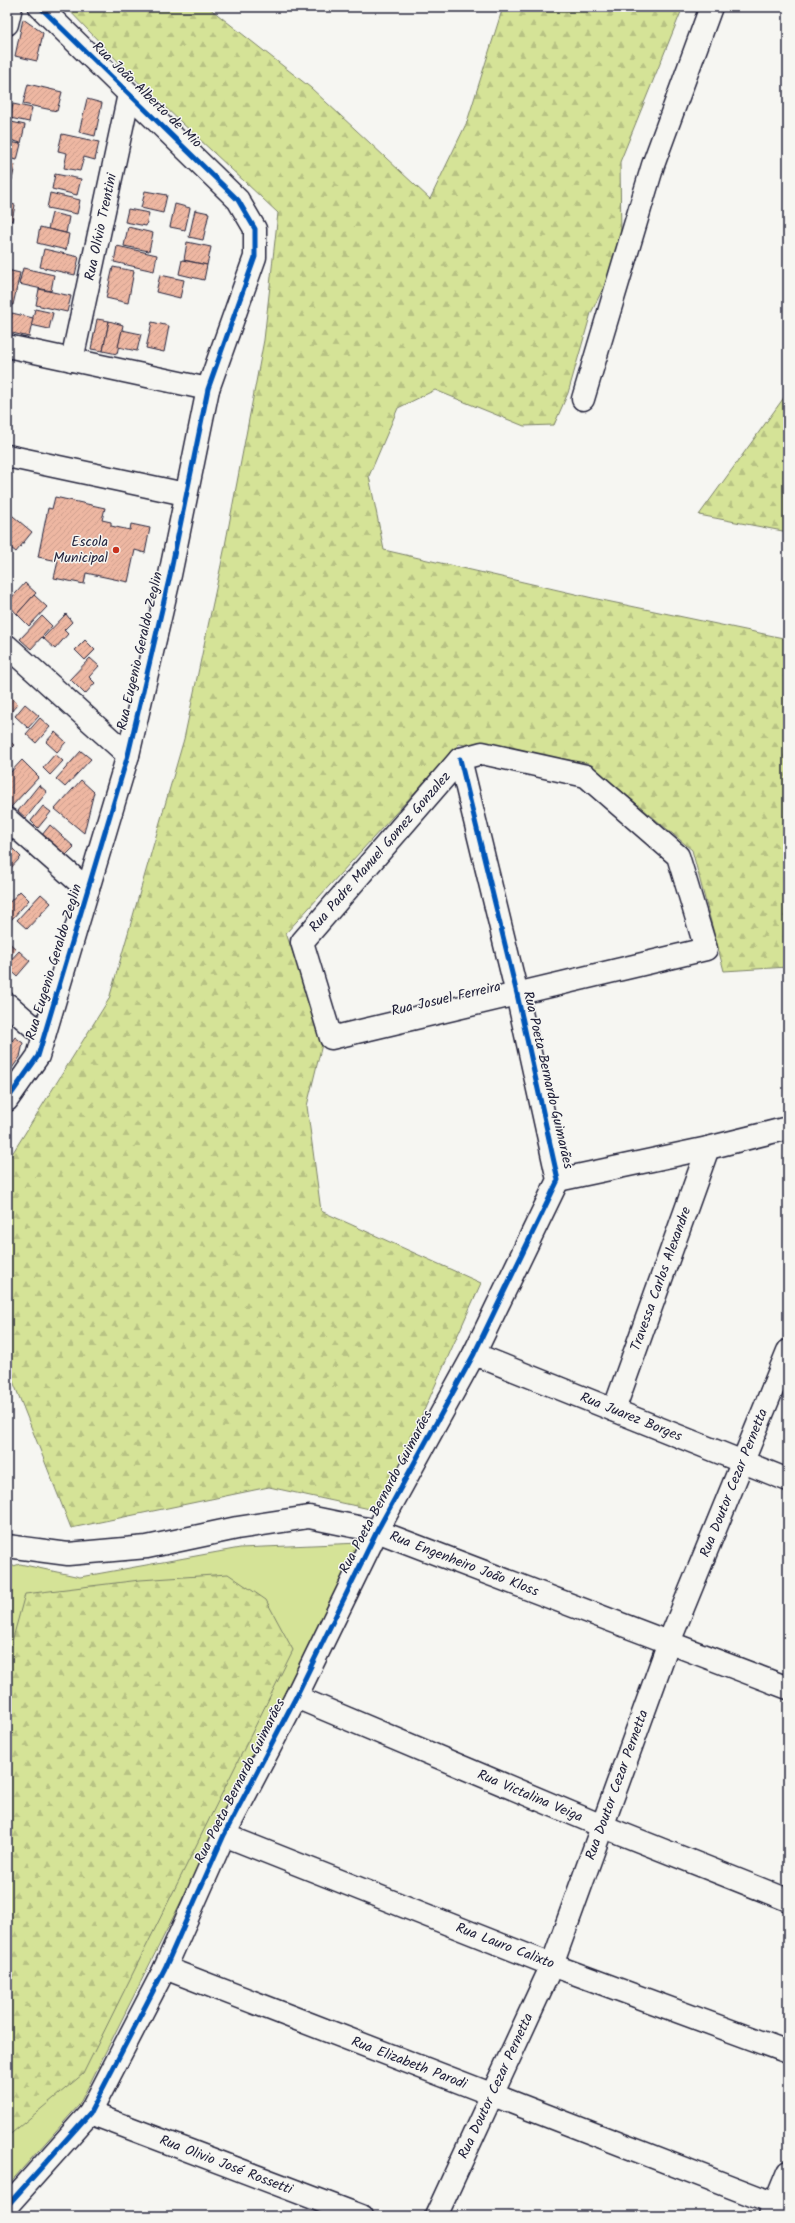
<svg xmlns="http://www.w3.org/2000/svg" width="795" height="2223" font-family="Kalam,sans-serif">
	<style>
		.green { fill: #d5e397; stroke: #7c8269 }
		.forest { fill: url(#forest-firs); stroke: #7c8269 }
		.building { fill: url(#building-hatch); stroke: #22223b }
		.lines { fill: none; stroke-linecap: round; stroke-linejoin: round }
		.minor-casing { stroke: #22223b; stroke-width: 25 }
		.tertiary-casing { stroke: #22223b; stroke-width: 25 }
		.minor { stroke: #f6f6f2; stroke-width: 22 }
		.tertiary { stroke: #f6f6f2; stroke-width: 22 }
		.cycleway-casing { stroke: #f6f6f2; stroke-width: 8 }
		.cycleway { stroke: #0057b8; stroke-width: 5 }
		.poi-dot { fill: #c8321e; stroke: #f6f6f2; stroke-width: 1.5 }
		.labels { text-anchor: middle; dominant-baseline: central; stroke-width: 3; stroke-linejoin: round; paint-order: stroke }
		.street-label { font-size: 14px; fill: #22223b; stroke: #f6f6f2 }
		.poi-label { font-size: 14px; fill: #22223b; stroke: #f6f6f2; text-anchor: end }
	</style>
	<defs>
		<pattern id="forest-firs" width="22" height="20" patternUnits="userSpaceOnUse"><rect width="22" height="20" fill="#d5e397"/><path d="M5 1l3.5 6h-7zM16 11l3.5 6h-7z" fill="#b7c283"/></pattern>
		<pattern id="building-hatch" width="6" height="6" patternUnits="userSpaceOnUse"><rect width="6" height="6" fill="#eeb7a2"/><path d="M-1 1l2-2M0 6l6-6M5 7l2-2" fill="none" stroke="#cc9d8c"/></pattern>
	</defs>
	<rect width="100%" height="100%" fill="#f6f6f2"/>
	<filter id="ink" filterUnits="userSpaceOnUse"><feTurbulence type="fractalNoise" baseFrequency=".025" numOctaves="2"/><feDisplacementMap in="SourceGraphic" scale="8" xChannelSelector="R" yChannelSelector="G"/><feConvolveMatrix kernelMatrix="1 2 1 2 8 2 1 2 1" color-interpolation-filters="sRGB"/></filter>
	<g filter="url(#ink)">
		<polygon class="green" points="361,1543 79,2105 7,2186 7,1568 20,1564 80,1577 240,1548"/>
		<g class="forest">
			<polygon points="66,7 208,7 311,88 430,199 467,122 503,7 683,7 620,162 621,238 613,268 591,313 568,393 554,425 524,426 435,390 398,408 369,476 384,550 597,599 788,639 788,967 724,971 692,850 588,763 459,744 286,933 323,1040 307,1106 321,1211 481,1283 379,1511 269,1487 71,1528 7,1366 7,1162 109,999 184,739 224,551 264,340 278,213 133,77"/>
			<polygon points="788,392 788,532 699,515"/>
			<polygon points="228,1574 266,1600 293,1650 83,2074 7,2137 7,1660 25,1594 140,1580"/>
		</g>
		<g class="building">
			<polygon points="23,19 43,33 37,61 15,56"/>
			<polygon points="28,84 62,92 57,111 23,104"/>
			<polygon points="87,99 102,103 95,136 79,132"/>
			<polygon points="13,104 32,108 29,122 10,118"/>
			<polygon points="7,121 25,125 21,143 7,139"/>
			<polygon points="62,134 99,142 95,160 84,157 80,171 64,168 67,153 58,151"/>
			<polygon points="9,142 21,144 17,160 7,158"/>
			<polygon points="7,163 15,165 12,180 7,179"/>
			<polygon points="55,174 81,179 77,195 52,189"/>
			<polygon points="7,185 11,186 8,199 7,198"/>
			<polygon points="145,191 167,195 163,213 141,208"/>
			<polygon points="50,193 80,200 77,214 47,208"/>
			<polygon points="7,203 15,205 12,221 7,220"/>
			<polygon points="175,204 190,208 185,230 170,227"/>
			<polygon points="128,209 149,213 146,226 125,222"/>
			<polygon points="195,210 209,213 203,240 189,237"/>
			<polygon points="52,213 69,217 66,233 48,229"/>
			<polygon points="40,227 69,234 66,250 37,243"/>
			<polygon points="128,227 153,233 149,251 124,246"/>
			<polygon points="187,242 211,247 207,265 184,260"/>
			<polygon points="117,246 157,255 154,271 114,262"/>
			<polygon points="44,249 79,257 75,275 40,267"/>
			<polygon points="182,260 207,265 204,280 179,274"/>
			<polygon points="113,267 134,271 128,303 106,298"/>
			<polygon points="23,268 54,275 51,291 19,284"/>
			<polygon points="7,270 20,273 13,305 7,304"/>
			<polygon points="160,275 184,280 180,298 156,292"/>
			<polygon points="39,289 71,296 67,312 36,305"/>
			<polygon points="35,309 53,313 49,329 31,325"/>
			<polygon points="12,313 33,318 29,337 8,332"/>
			<polygon points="97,319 109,321 103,351 91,349"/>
			<polygon points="109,321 123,325 117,354 103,351"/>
			<polygon points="152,322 169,326 164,352 146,348"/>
			<polygon points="122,330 141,334 137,351 118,347"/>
			<polygon points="55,497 105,508 102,520 111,522 111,526 130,530 131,524 150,528 145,553 135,550 128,582 86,573 84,584 54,578 58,561 38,557 48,508 52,509"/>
			<polygon points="7,511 32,532 16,552 7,545"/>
			<polygon points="25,583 36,593 17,614 7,603"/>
			<polygon points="7,589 13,594 7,601"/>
			<polygon points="34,595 47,607 29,626 17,614"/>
			<polygon points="66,614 72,622 64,630 68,634 55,649 43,638"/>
			<polygon points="42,616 52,626 31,649 20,639"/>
			<polygon points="85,640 95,650 85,660 75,650"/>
			<polygon points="90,658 99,666 89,677 95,683 85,694 70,679"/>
			<polygon points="7,694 18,704 8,715 7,714"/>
			<polygon points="25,704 39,716 28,728 15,716"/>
			<polygon points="40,718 50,727 36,743 26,734"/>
			<polygon points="55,732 66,742 57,752 46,742"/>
			<polygon points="7,739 14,745 7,752"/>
			<polygon points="81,751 91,759 65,787 56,779"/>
			<polygon points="55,754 63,761 50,775 43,768"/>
			<polygon points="22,760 39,777 11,807 7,803 7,776"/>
			<polygon points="81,780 94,792 84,833 55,809"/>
			<polygon points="39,785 47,792 26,818 18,811"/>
			<polygon points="43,806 51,812 38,828 31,821"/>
			<polygon points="50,825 74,847 65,856 42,835"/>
			<polygon points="8,844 21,857 7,872 7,845"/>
			<polygon points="20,891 29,900 12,919 7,915 7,905"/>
			<polygon points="41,894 51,903 27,929 17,920"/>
			<polygon points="7,941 16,949 7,959"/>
			<polygon points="19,951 30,961 17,976 7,967 7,964"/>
			<polygon points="15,1037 23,1043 20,1057 7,1075 7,1048"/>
		</g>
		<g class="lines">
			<g class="minor-casing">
				<g id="minor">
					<polyline points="7,24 11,7"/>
					<polyline points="7,346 208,389"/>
					<polyline points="72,360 129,94"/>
					<polyline points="583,399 653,165 711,7"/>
					<polyline points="7,456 185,494"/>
					<polyline points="7,646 128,755"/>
					<polygon points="482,753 586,776 678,856 706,949 331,1038 302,942 460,759"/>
					<polyline points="7,819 88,890"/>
					<polyline points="7,1004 44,1036"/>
					<polyline points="7,1100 38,1056 128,755 170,575 208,389 255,257 255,229 238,200 40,7"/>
					<polyline points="558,1180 708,1148 788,1128"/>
					<polyline points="474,1354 788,1480"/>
					<polyline points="614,1410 708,1148"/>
					<polyline points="296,1697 602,1826 788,1900"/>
					<polyline points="224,1835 552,1965 788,2052"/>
					<polyline points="165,1968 788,2209"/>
					<polyline points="90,2113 361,2216"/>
					<polyline points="7,2206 90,2113 165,1968 224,1835 296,1697 377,1531 474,1354 558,1180 517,994 460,759"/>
					<polyline points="436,2216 552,1965 669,1642 788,1351"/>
					<polyline points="770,2216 788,2172"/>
				</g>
			</g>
			<g class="tertiary-casing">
				<polyline id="tertiary" points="7,1546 68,1554 147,1547 237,1528 309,1517 377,1531 788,1688"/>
			</g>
			<use href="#minor" class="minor"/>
			<use href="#tertiary" class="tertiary"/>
			<g class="cycleway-casing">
				<g id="cycleway">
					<polyline points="7,1100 38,1056 128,755 170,575 208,389 255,257 255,229 238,200 40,7"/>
					<polyline points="7,2206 90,2113 165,1968 224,1835 296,1697 377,1531 474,1354 558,1180 517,994 460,759"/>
				</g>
			</g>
			<use href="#cycleway" class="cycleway"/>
		</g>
	</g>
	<circle class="poi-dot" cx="116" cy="550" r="4"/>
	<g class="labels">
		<g class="street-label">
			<text transform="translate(147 95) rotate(44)">Rua João Alberto de Mio</text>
			<text transform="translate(101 227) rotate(-78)">Rua Olívio Trentini</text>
			<text transform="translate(140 651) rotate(-77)">Rua Eugenio Geraldo Zeglin</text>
			<text transform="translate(380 852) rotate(-49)">Rua Padre Manuel Gomez Gonzalez</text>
			<text transform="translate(54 962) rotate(-73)">Rua Eugenio Geraldo Zeglin</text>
			<text transform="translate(446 999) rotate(-13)">Rua Josuel Ferreira</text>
			<text transform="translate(548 1080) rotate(77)">Rua Poeta Bernardo Guimarães</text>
			<text transform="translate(661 1279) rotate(-70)">Travessa Carlos Alexandre</text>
			<text transform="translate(631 1417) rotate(22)">Rua Juarez Borges</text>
			<text transform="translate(734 1483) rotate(-68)">Rua Doutor Cezar Pernetta</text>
			<text transform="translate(386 1492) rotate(-62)">Rua Poeta Bernardo Guimarães</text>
			<text transform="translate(464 1564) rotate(21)">Rua Engenheiro João Kloss</text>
			<text transform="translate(240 1781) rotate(-63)">Rua Poeta Bernardo Guimarães</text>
			<text transform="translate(617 1785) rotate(-70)">Rua Doutor Cezar Pernetta</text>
			<text transform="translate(530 1796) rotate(23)">Rua Victalina Veiga</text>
			<text transform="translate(505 1946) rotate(21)">Rua Lauro Calixto</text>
			<text transform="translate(409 2063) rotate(21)">Rua Elizabeth Parodi</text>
			<text transform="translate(496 2086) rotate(-65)">Rua Doutor Cezar Pernetta</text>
			<text transform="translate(226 2165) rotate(21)">Rua Olivio José Rossetti</text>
		</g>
		<g class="poi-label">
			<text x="108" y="542">Escola<tspan x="108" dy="16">Municipal</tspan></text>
		</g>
	</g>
	<rect width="795" height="2223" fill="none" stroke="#f6f6f2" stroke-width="24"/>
	<rect x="12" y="12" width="771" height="2199" fill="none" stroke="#22223b" stroke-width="1.5" filter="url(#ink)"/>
</svg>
